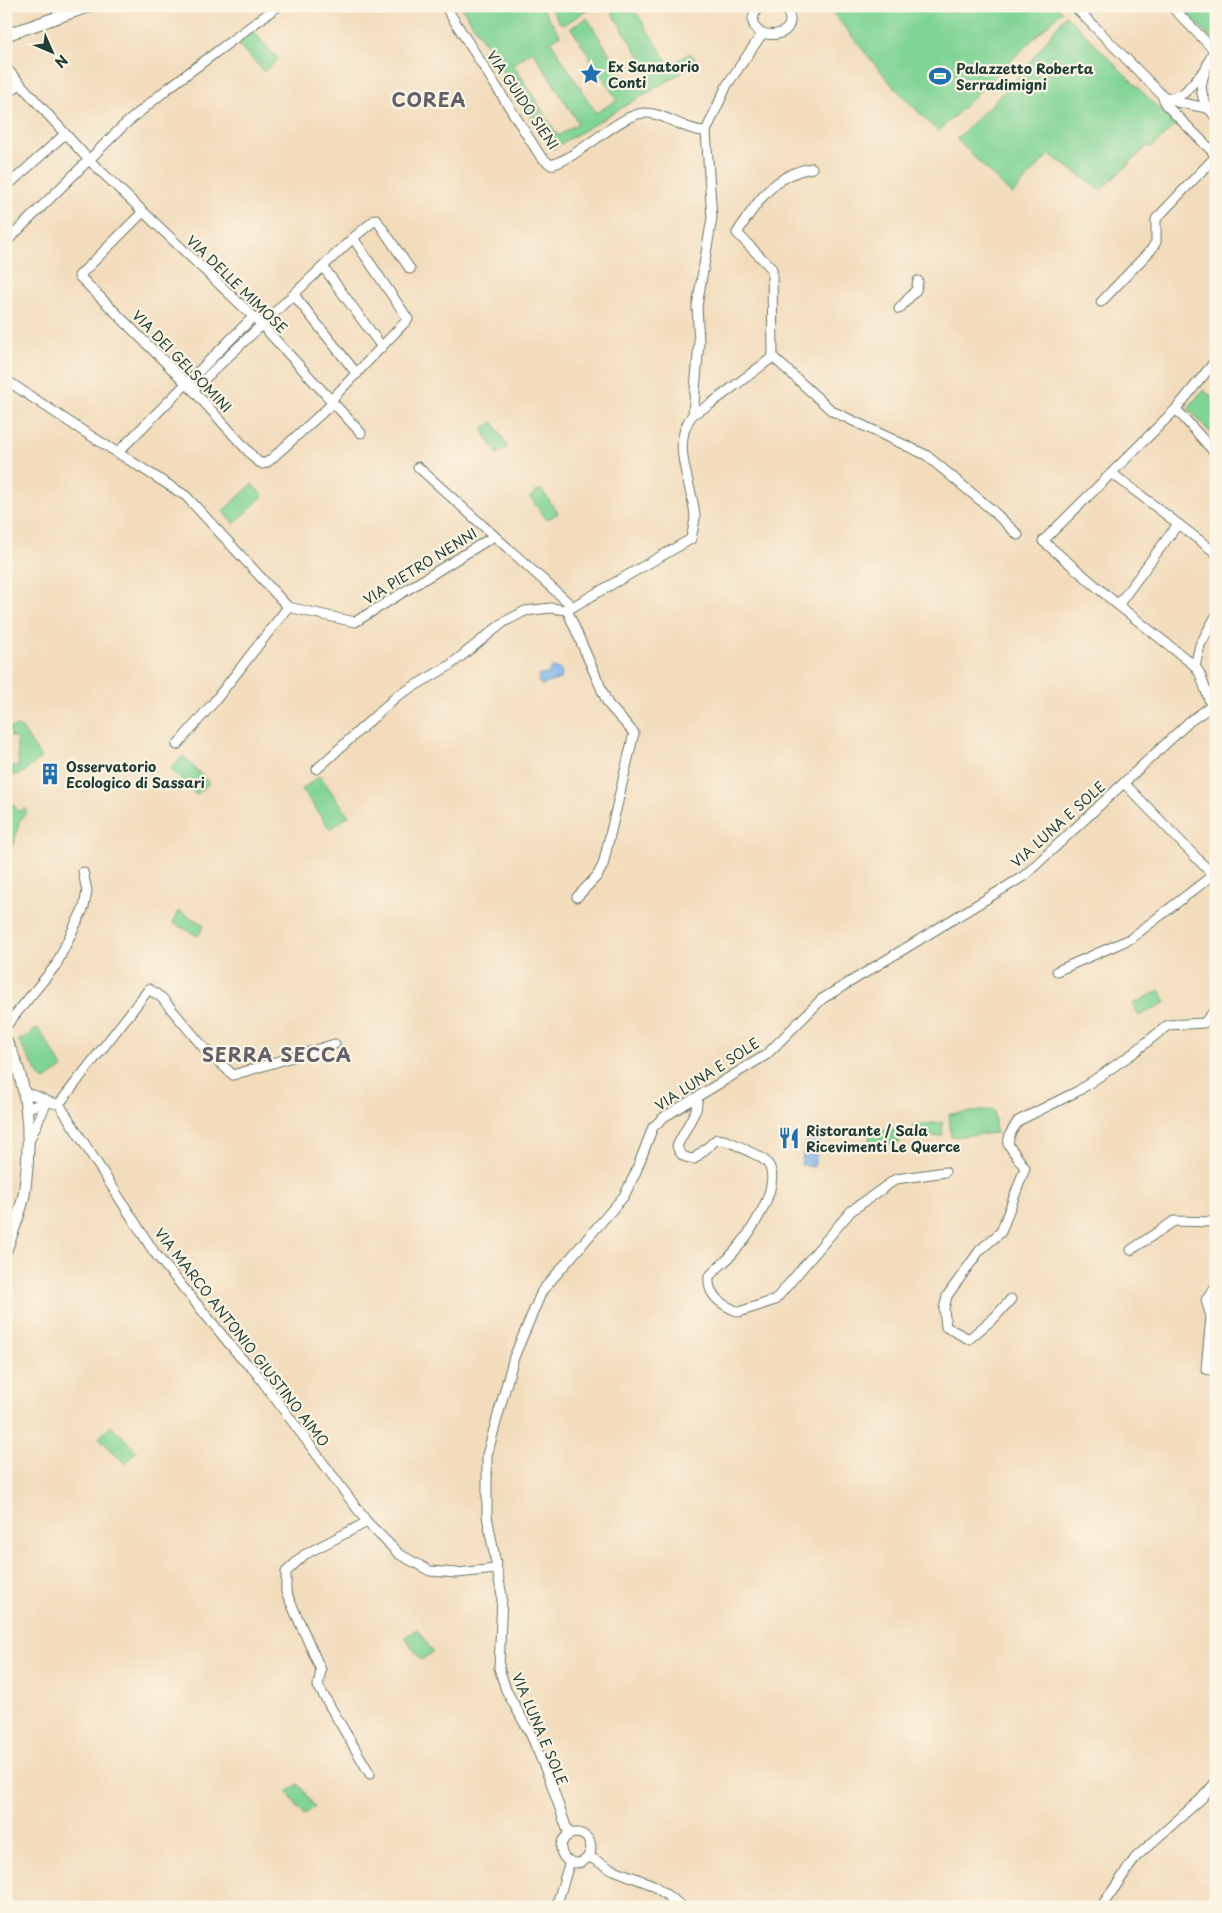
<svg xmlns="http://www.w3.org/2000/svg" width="1222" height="1913" font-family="'Playpen Sans',sans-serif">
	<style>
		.green { fill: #80d496; stroke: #508865; fill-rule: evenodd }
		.water { fill: #7cb1e9; stroke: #4e778e }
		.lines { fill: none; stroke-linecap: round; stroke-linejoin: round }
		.minor-casing { stroke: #697564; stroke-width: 11 }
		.major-casing { stroke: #697564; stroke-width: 13 }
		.minor { stroke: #fff; stroke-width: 9 }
		.major { stroke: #fff; stroke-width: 11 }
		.labels { text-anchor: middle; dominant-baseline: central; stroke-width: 4.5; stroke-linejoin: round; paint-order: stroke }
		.poi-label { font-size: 14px; font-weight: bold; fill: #1f3d34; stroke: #fcf5e5; text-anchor: start }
		.street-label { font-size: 14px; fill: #1f3d34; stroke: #fcf5e5 }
		.district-label { font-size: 19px; font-weight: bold; letter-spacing: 1px; fill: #62616a; stroke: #fcf5e5 }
	</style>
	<rect width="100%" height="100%" fill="#fcf5e5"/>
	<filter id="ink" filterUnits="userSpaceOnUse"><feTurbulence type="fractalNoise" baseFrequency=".02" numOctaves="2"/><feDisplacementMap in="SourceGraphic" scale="10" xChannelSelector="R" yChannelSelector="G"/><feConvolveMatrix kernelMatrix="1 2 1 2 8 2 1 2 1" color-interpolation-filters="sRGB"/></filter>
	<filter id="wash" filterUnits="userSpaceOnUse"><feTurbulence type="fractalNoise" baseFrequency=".0096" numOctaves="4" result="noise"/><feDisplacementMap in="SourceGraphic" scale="20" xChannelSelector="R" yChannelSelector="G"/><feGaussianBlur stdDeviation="1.12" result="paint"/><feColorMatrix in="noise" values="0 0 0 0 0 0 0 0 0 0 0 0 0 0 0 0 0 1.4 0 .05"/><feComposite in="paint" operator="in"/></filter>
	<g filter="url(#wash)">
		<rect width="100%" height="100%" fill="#f2dcbc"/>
		<g class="green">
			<path d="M461 6H541L560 35 551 42 596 113 617 100 571 28 587 18 632 90 652 77 608 6H632L670 66 690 53 698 63 552 149ZM533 51 578 123 558 136 513 64Z"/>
			<polygon points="549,6 594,6 565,24 560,23"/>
			<polygon points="827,6 1057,6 1062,11 938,132 891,84"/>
			<polygon points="1180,6 1216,6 1216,43 1179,6"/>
			<polygon points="1066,15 1175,125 1152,148 1148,146 1101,190 1049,154 1012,195 956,139 1016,80"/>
			<polygon points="253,31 278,59 264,72 238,44"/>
			<polygon points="1203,390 1216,400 1216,439 1188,408"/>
			<polygon points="493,422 508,447 497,454 482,429"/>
			<polygon points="252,484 263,496 234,524 223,511"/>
			<polygon points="541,489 558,513 547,520 530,497"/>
			<polygon points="18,726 22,728 41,758 24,772 12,776 11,767 19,766 16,737 11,737 10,728"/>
			<polygon points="183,756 209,783 196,795 170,769"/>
			<polygon points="320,776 349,816 330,829 302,789"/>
			<polygon points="6,795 19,812 25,808 27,812 19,822 14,844 7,849"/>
			<polygon points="179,911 204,925 198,936 173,923"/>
			<polygon points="1160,990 1166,1002 1139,1016 1133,1004"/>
			<polygon points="38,1028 63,1068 43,1081 18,1041"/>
			<polygon points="994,1110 996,1133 951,1137 949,1114"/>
			<polygon points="942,1122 943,1136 915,1138 913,1125"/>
			<polygon points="898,1129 899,1142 870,1145 869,1132"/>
			<polygon points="111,1425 137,1451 125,1464 99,1438"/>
			<polygon points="417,1629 433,1652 421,1660 405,1637"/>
			<polygon points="298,1784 315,1807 304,1815 287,1792"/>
		</g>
		<g class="water">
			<polygon points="555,667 561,670 562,675 560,679 542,685 538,682 539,675 548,674 551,668"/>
			<polygon points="807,1134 820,1137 814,1167 801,1165"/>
		</g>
	</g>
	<g filter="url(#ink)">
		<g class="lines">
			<g class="minor-casing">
				<g id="minor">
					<path d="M445 6 541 157 551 165C580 157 620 114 644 113 664 112 684 131 706 131"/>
					<path d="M759 6C731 44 812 44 784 6"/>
					<polyline points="1074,6 1162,95 1177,102 1207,108"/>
					<path d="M1171 6 1214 50C1202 77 1192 93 1216 117"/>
					<polyline points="6,68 89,160 261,324 361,433"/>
					<polyline points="1162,95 1166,105 1216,155"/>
					<polyline points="6,96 20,83"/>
					<polyline points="1170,99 1184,93 1204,71"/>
					<polyline points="6,187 65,134"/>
					<polyline points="143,212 79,276 193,390 257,461 263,464 269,461 333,403"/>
					<polyline points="353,238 376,219 410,269"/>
					<polyline points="6,242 123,126 167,89 278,6"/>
					<polyline points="324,268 382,347"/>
					<polyline points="294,295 357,374"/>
					<polyline points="1101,302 1151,250 1156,242 1156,219 1216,156"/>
					<polyline points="899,309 916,290 918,281"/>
					<path d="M773 357 772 269 737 233C756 203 774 174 812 168"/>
					<polyline points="6,380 80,429 186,496 288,607 355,622 494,536"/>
					<polyline points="193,390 353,238 408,319 331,400"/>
					<polyline points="1176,409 1216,454"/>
					<polyline points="693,414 709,405 773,357 832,411 926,455 992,510 1018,535"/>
					<polyline points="117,453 253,317"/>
					<polyline points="418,467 573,607"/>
					<polyline points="1113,474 1216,553"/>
					<polyline points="1118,605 1178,524"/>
					<polyline points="1195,666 1200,645 1216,616"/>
					<polyline points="1211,705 1200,674 1195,666 1118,605 1043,541 1176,409 1216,360"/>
					<polyline points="177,745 214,702 288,607"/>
					<polyline points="317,769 397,696 449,666 504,622 525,611 551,608 567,610"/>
					<path d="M577 897 597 876 603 865 634 733 608 704 567 610 691 539C692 532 695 523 695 516 692 481 669 445 693 414L699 343 697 306 712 218 706 131 727 85 762 34"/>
					<polyline points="1057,971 1130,939 1213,875 1124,783"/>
					<polyline points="6,1026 56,965 84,907 87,891 83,872"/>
					<path d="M25 1095C36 1092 47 1104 59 1104L154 1252 241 1358 254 1370 367 1522 399 1554 430 1571 457 1573 496 1569"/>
					<path d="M698 1097 696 1110 677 1146C680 1155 684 1158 694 1159L717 1139C730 1140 740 1147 752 1153 757 1155 764 1159 768 1164 783 1186 748 1237 733 1253 726 1262 716 1268 709 1277 707 1297 724 1306 739 1312L775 1300 851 1211 896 1179 945 1172"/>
					<polyline points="59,1104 149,989 162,998 204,1048 233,1075 335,1044"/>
					<polyline points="27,1108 47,1102"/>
					<polyline points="29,1141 47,1102"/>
					<polyline points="1131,1250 1174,1221 1216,1222"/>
					<polyline points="1216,1287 1206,1300 1211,1317 1206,1369 1216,1371"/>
					<polyline points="1011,1299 995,1317 969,1339 946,1327 944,1309 947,1296 980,1250 1001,1232 1025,1168 1008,1144 1010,1134 1018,1121 1078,1091 1132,1054 1168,1025 1204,1023 1216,1009"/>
					<polyline points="367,1522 304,1555 286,1572 286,1592 321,1670 318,1686 370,1774"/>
					<circle cx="576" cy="1848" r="15"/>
					<polyline points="569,1835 550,1780 531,1735 506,1690 499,1668 502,1596 487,1516 487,1455 514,1357 542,1291 624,1196 635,1174 653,1127 664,1117 766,1055 822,999 1024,876 1190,721 1216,703"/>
					<polyline points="588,1856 609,1868 653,1885 683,1907"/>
					<polyline points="556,1907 570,1861"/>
					<polyline points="1101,1907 1136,1857 1201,1799 1216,1782"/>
				</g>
			</g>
			<g class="major-casing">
				<g id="major">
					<polyline points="6,35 90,6"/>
					<path d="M6 1041C30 1084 31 1140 25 1188 23 1208 13 1230 6 1250"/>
				</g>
			</g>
			<use href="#minor" class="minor"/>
			<use href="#major" class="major"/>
		</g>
	</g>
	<defs>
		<g id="sight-bare" transform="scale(1.725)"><path d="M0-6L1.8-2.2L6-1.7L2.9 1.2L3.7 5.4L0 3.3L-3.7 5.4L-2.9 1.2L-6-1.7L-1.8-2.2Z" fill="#1f6fb2" stroke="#fcf5e5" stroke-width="2.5" paint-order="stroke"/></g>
		<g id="stadium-bare" transform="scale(1.725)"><path d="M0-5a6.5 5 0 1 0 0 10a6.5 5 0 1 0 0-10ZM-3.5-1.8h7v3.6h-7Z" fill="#1f6fb2" stroke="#fcf5e5" stroke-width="2.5" paint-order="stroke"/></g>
		<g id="building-bare" transform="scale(1.725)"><path d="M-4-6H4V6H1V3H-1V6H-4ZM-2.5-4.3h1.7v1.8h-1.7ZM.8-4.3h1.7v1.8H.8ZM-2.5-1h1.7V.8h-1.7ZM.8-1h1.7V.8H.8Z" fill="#1f6fb2" stroke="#fcf5e5" stroke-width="2.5" paint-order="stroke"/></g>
		<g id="restaurant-bare" transform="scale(1.725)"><path d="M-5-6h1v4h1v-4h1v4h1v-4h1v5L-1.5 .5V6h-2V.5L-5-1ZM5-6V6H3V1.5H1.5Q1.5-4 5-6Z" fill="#1f6fb2" stroke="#fcf5e5" stroke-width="2.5" paint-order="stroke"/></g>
	</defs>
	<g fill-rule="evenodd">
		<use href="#sight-bare" x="591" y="74"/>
		<use href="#stadium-bare" x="940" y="76"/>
		<use href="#building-bare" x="50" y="774"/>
		<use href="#restaurant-bare" x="789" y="1138"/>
	</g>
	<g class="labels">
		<g class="poi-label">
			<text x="608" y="66">Ex Sanatorio<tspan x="608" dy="16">Conti</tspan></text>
			<text x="956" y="68">Palazzetto Roberta<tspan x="956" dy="16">Serradimigni</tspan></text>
			<text x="66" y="766">Osservatorio<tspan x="66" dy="16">Ecologico di Sassari</tspan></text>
			<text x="806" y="1130">Ristorante / Sala<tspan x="806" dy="16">Ricevimenti Le Querce</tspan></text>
		</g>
		<g class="street-label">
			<text transform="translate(523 100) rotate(56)">VIA GUIDO SIENI</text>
			<text transform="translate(237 284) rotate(44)">VIA DELLE MIMOSE</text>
			<text transform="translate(182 361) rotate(46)">VIA DEI GELSOMINI</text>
			<text transform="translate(420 566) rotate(-32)">VIA PIETRO NENNI</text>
			<text transform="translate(1058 824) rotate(-42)">VIA LUNA E SOLE</text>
			<text transform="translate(707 1074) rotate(-33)">VIA LUNA E SOLE</text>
			<text transform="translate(242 1337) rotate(52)">VIA MARCO ANTONIO GIUSTINO AIMO</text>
			<text transform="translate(540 1729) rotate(67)">VIA LUNA E SOLE</text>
		</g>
		<g class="district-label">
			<text x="429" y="99">COREA</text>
			<text x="277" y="1054">SERRA SECCA</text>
		</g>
	</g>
	<rect width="1222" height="1913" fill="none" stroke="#fcf5e5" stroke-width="25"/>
	<g transform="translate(52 52) rotate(135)" stroke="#fcf5e5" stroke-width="4" paint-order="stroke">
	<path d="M0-4L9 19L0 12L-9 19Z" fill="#1f3d34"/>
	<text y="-8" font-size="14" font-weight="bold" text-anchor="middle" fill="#1f3d34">N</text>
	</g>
</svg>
